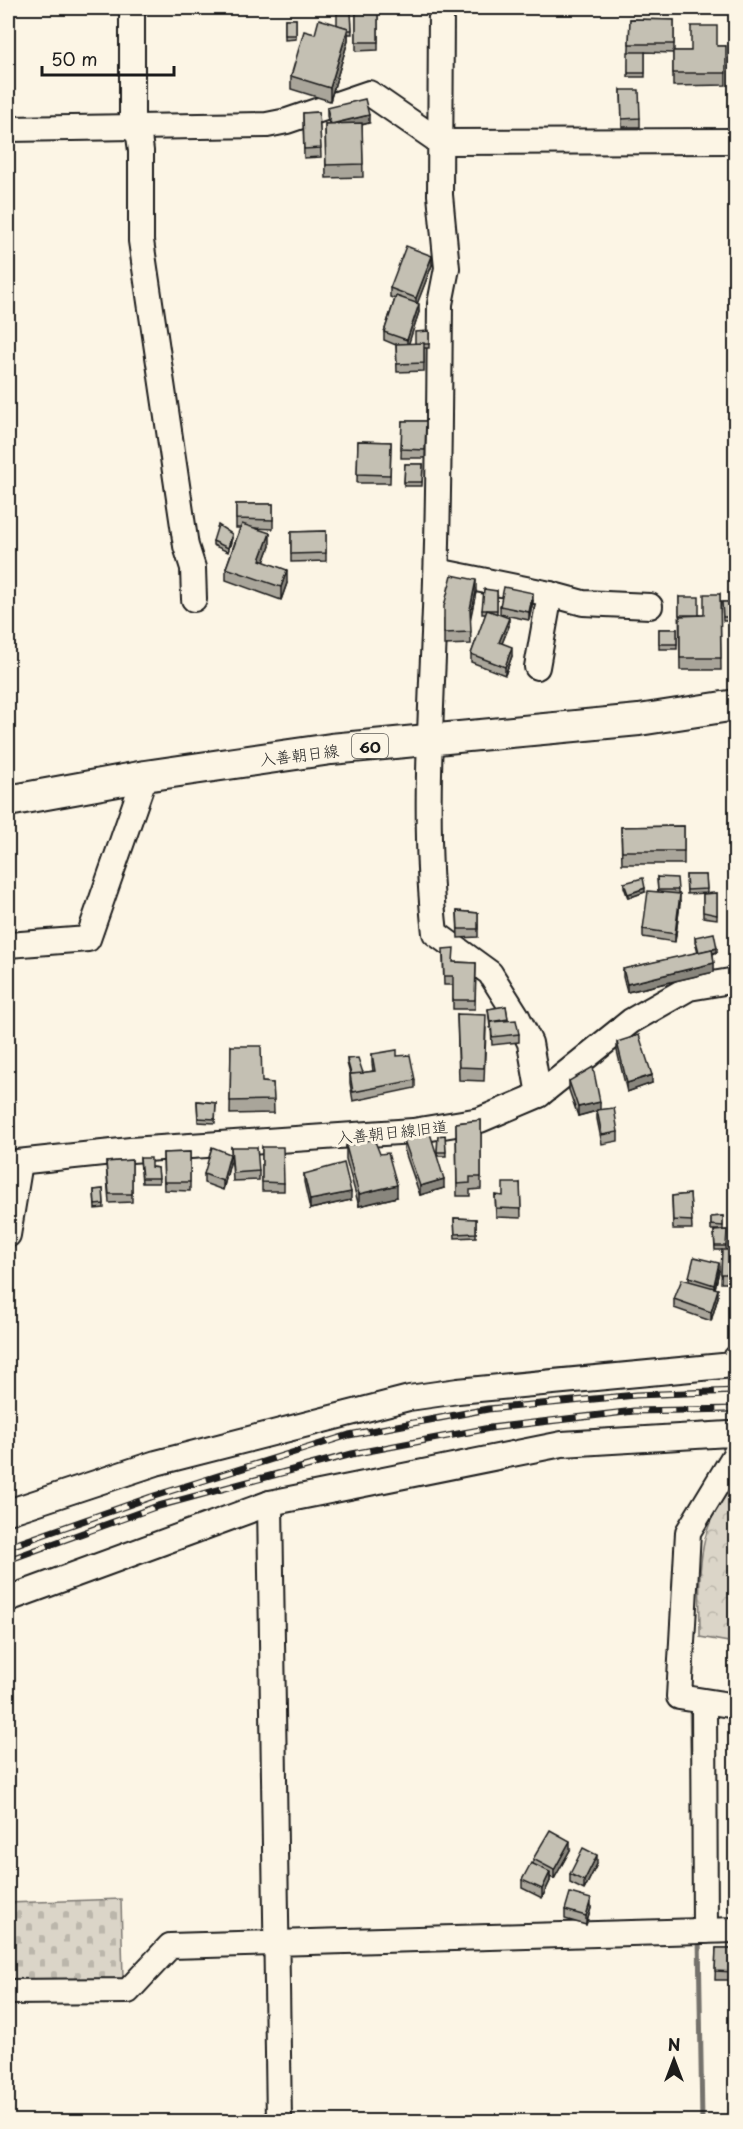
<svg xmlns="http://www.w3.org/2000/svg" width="743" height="2129" font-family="'Playpen Sans','Klee One',sans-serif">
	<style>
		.forest { fill: url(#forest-crowns); stroke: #7c7872; stroke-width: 1.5 }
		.cemetery { fill: url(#cemetery-stones); stroke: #7c7872; stroke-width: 1.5 }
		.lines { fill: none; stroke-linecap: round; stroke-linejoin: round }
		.stream { stroke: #75726c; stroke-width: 5 }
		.minor-casing { stroke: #1c1c1c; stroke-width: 28 }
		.major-casing { stroke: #1c1c1c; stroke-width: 34 }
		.minor { stroke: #fcf5e5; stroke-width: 24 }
		.major { stroke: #fcf5e5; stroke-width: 30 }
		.rail-casing { stroke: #1c1c1c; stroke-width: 7 }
		.rail { stroke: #fcf5e5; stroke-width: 4.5; stroke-dasharray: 14; stroke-linecap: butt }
		.wall { fill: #a9a59a; stroke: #1c1c1c; stroke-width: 1.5 }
		.shaded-wall { fill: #89867d; stroke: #1c1c1c; stroke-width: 1.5 }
		.building { fill: #c4c0b3; stroke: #1c1c1c; stroke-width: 1.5 }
		.labels { text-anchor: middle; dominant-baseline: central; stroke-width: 6; stroke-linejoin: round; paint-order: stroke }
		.shield { fill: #fcf5e5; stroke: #5f5d58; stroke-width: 1.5 }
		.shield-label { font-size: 15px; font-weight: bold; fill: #1c1c1c }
		.street-label { font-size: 16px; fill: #1c1c1c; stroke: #fcf5e5 }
	</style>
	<defs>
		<pattern id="forest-crowns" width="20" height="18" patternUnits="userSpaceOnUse" patternTransform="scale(1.5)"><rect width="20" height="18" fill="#dbd5c8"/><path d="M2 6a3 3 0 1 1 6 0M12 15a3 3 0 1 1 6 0" fill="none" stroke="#bbb6ab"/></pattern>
		<pattern id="cemetery-stones" width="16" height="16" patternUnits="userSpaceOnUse" patternTransform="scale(1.5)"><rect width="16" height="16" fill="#dbd5c8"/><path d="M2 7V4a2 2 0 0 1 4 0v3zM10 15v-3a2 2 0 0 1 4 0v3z" fill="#bbb6ab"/></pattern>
	</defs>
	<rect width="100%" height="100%" fill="#fcf5e5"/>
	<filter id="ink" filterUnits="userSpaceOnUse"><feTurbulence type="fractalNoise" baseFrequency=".0167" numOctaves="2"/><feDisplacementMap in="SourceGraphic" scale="12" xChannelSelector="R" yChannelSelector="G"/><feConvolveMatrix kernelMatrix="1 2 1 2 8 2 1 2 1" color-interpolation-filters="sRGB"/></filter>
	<g filter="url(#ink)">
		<path class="forest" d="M735 1484V1643L700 1637C700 1583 693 1526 735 1484Z"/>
		<polygon class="cemetery" points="121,1899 123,1979 8,1980 8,1903"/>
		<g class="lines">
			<g class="stream">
				<polyline points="691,1706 692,1754"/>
				<polyline points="699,1937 702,2122"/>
			</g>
			<g class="minor-casing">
				<g id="minor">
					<polyline points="132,8 132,127 139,136 141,151 141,241 186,546 193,568 194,599"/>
					<path d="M441 8 440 195 447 268 440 304C439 406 439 508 435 609 431 714 423 830 435 933L490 973 517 1016 530 1043 539 1095"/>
					<polyline points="8,129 267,125 287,121 369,93 440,142 736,141"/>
					<polyline points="437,571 550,594 537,667"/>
					<polyline points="550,594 583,603 650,606"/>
					<polyline points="8,945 88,939 145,776"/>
					<polyline points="8,1163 131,1150 413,1131 480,1120 539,1095 631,1021 689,988 736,980"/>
					<polyline points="8,1235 20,1162"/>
					<polyline points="736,1453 688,1532 679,1697 736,1706"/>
					<polyline points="270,1503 279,2122"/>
					<polyline points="8,1512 156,1463 409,1398 458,1391 733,1365 736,1358"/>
					<polyline points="8,1599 270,1503 562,1444 729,1434 736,1440"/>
					<polyline points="704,1702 705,1931"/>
					<polyline points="8,1992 128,1991 170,1946 736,1930"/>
				</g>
			</g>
			<g class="major-casing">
				<polyline id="major" points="8,801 145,776 331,749 639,720 736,705"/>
			</g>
			<use href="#minor" class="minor"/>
			<use href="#major" class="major"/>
			<g class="rail-casing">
				<g id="rail">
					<polyline points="8,1547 151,1497 349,1435 488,1409 636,1395 736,1391"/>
					<polyline points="8,1560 155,1507 352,1454 490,1428 634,1411 736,1409"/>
				</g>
			</g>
			<use href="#rail" class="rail"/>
		</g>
		<g class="wall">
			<polygon points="356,12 378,12 378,50 356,51"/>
			<polygon points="351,13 352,34 348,34 348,41 330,101 291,89 291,76 315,34 337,25"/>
			<polygon points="285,19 296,19 296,39 285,40"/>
			<polygon points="630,19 674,20 674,51 691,51 717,46 726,46 726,85 673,86 673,53 645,52 645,77 628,77"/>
			<polygon points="621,90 640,118 640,127 622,127"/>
			<polygon points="327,108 369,123 362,125 363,177 326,178 325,124 329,124 327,116"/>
			<polygon points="319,112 321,157 304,158 303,113"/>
			<polygon points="432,265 417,303 419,312 408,344 415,344 429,331 429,348 424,348 424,371 397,372 396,345 384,340 384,332 395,299 390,297 390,288"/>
			<polygon points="402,421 426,421 425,458 401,458"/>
			<polygon points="358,441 391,442 390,483 357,483"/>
			<polygon points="405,464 423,464 422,486 404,486"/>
			<polygon points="236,504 273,504 273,529 255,528 270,546 264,562 287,583 281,600 226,580 226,568 240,528 236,528"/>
			<polygon points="326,531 326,561 291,562 291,532"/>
			<polygon points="232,538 228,552 213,545 213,541"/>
			<polygon points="497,591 497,613 509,626 502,643 512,656 505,675 471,662 471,654 486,614 482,614 482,610"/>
			<polygon points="476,592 470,618 471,644 444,645 444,619"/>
			<polygon points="720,594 721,670 680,670 679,597 699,615 704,615"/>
			<polygon points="533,601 529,620 500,614 500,606"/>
			<polygon points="722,602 734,602 735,621 723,621"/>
			<rect x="659" y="629" width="18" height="20"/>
			<polygon points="684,826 684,864 622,864 621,827"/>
			<polygon points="686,875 706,875 707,893 687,894"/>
			<polygon points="657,877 678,890 678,894 680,903 675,942 643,937 643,929 658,892"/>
			<polygon points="624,883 645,892 628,898 624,887"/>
			<polygon points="717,893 717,919 703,917 703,894"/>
			<polygon points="457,911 478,913 478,937 458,938"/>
			<polygon points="695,937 717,952 713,954 714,972 627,992 623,977 623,969 698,953 695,942"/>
			<polygon points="443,957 454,962 476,963 475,1009 453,1009 453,985 444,985"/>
			<polygon points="506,1006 508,1020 519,1034 519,1042 492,1045 491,1026 490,1027 488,1009"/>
			<polygon points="457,1014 486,1028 484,1081 459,1080"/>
			<polygon points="617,1042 652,1083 627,1092 617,1051"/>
			<polygon points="231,1046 262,1082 273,1083 274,1113 230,1114"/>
			<polygon points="372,1054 397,1056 415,1080 415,1088 353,1101 350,1083 350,1074 347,1063 347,1059 363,1073 373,1071 372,1063"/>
			<polygon points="569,1081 600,1110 618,1132 618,1141 602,1144 597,1119 597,1111 578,1116 569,1090"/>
			<polygon points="197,1101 216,1103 215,1123 198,1122"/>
			<polygon points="481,1120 481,1189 470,1190 470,1196 457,1196 456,1123"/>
			<polygon points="445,1135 446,1156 437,1156 438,1136"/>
			<polygon points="404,1140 444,1188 420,1195 404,1149"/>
			<polygon points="346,1146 397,1197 359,1206 346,1159"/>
			<polygon points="231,1147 259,1171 259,1180 233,1181"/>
			<polygon points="262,1147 284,1183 284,1191 262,1191"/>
			<polygon points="190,1152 190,1191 164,1190 163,1153"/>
			<polygon points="140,1158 151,1167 158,1168 159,1183 142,1183"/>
			<polygon points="132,1160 132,1202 109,1203 106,1162"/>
			<polygon points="230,1163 223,1190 204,1183 204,1174"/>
			<polygon points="304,1174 351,1200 310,1209 304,1182"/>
			<polygon points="520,1183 521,1218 496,1217 495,1195 503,1196"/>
			<polygon points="103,1189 104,1208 95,1209 94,1190"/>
			<polygon points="690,1194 692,1229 673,1229 672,1196"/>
			<polygon points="723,1216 723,1230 711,1230 711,1217"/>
			<polygon points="454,1218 476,1219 476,1237 455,1238"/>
			<polygon points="727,1230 726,1250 735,1250 735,1283 721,1283 722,1250 715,1250 714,1231"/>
			<polygon points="719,1271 715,1288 718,1297 711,1321 674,1308 674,1299 689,1280 689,1277"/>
			<polygon points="570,1850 554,1879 550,1877 550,1881 542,1898 522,1888 522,1880 533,1864 533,1859"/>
			<polygon points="597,1864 584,1890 570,1883 570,1874"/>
			<polygon points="591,1908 586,1925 565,1919 565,1910"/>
			<polygon points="716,1948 735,1948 735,1980 715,1980"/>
		</g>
		<g class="shaded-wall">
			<polygon points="348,28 348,41 330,101 330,88"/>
			<polygon points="369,115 369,123 331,132 331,124"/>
			<polygon points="432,256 432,265 416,307 416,298"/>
			<polygon points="419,304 419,312 407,349 407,340"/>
			<polygon points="270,533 270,546 260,573 260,560"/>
			<polygon points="232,534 232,538 228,552 228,548"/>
			<polygon points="287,570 287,583 281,600 281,587"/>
			<polygon points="476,580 476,592 470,621 470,609"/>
			<polygon points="533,593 533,601 529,620 529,612"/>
			<polygon points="509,618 509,626 499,651 499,642"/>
			<polygon points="512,647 512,656 505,675 505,667"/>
			<polygon points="645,888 645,892 628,898 628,894"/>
			<polygon points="680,894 680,903 675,942 675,934"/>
			<polygon points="717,948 717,952 699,957 699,953"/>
			<polygon points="714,963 714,972 627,992 627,984"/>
			<polygon points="652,1075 652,1083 627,1092 627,1083"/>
			<polygon points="600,1102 600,1110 578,1116 578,1107"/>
			<polygon points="230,1154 230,1163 223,1190 223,1181"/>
			<polygon points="444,1179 444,1188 420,1195 420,1186"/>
			<polygon points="397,1185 397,1197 359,1206 359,1194"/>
			<polygon points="351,1192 351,1200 310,1209 310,1200"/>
			<polygon points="719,1263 719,1271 714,1293 714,1285"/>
			<polygon points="718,1289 718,1297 711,1321 711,1312"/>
			<polygon points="570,1841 570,1850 554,1879 554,1870"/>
			<polygon points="597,1855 597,1864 584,1890 584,1881"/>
			<polygon points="550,1872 550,1881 542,1898 542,1889"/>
			<polygon points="591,1899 591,1908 586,1925 586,1916"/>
		</g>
		<g class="building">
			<rect x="356" y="12" width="22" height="30"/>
			<polygon points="337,13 351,13 352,30 347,30 348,28 337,25"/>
			<rect x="285" y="19" width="11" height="16"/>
			<polygon points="319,19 348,28 330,88 291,76 304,31 315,34"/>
			<polygon points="630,19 674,20 674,44 629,44"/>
			<polygon points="691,26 717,26 717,46 726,46 726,73 673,73 673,51 691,51"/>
			<rect x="628" y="52" width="17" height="21"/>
			<polygon points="621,90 639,90 640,118 622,119"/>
			<polygon points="365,99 369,115 331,124 327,108"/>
			<polygon points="319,112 321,148 304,149 303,113"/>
			<polygon points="362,123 363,164 326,165 325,124"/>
			<polygon points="406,246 432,256 416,298 390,288"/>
			<polygon points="396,296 419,304 407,340 384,332"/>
			<polygon points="429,331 429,344 415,344 415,332"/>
			<polygon points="424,343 424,363 397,364 396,344"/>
			<polygon points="402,421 426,421 425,450 401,449"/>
			<polygon points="358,441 391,442 390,475 357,474"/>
			<polygon points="405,464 423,464 422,482 404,482"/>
			<polygon points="236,504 273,504 273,520 236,519"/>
			<polygon points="242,524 270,533 260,560 287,570 281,587 226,568"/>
			<polygon points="218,525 232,534 228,548 213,541"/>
			<polygon points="326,531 326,553 291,554 291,532"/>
			<polygon points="452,575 476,580 470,609 471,632 444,633 444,606"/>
			<polygon points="504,587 533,593 529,612 500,606"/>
			<polygon points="484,589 497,591 497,610 482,610"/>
			<polygon points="704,594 720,594 721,658 680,658 680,616 704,615"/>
			<rect x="679" y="597" width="20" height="18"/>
			<polygon points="722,602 734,602 735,617 723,617"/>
			<polygon points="487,610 509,618 499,642 512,647 505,667 471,654"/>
			<rect x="659" y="629" width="18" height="15"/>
			<polygon points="684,826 684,851 622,851 621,827"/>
			<polygon points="686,875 706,875 707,889 687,890"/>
			<polygon points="657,877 677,878 678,890 658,890"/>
			<polygon points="643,878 645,888 628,894 624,883"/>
			<polygon points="648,891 680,894 675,934 643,929"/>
			<polygon points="717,893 717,915 703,912 703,894"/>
			<polygon points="457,911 478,913 478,929 458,929"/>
			<polygon points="714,933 717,948 699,952 695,937"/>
			<polygon points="454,948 453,962 476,963 475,1000 453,1000 453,976 444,976 443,949"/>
			<polygon points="712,949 714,963 627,984 623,969"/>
			<polygon points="506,1006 508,1019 490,1022 488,1009"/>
			<polygon points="457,1014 486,1015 484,1068 459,1067"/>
			<polygon points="516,1020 519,1034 492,1037 491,1022"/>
			<polygon points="639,1035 652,1075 627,1083 617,1042"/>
			<polygon points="231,1046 261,1046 262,1082 273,1083 274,1100 230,1101"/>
			<polygon points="397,1050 397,1056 410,1055 415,1080 353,1092 350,1074 375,1071 372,1054"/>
			<polygon points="358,1058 363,1073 351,1074 347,1059"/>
			<polygon points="593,1067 600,1102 578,1107 569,1081"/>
			<polygon points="197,1101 216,1103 215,1119 198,1118"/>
			<polygon points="614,1108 618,1132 602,1135 597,1110"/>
			<polygon points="481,1120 481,1177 470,1177 470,1183 457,1184 456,1123"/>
			<polygon points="430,1133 444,1179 420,1186 404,1140"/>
			<polygon points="445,1135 446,1152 437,1152 438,1136"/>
			<polygon points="374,1139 380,1154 388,1153 397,1185 359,1194 346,1146"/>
			<polygon points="212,1147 230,1154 223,1181 204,1174"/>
			<polygon points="231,1147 257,1147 259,1171 233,1173"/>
			<polygon points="262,1147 283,1147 284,1183 262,1182"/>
			<polygon points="190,1152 190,1182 164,1182 163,1153"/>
			<polygon points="140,1158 151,1158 151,1167 158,1168 159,1178 142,1178"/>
			<polygon points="132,1160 132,1194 109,1194 106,1162"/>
			<polygon points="344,1163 351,1192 310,1200 304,1174"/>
			<polygon points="503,1183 520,1183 521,1209 496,1208 495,1195 503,1196"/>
			<polygon points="103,1189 104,1204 95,1205 94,1190"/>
			<polygon points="690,1194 692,1221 673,1220 672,1196"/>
			<polygon points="723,1216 723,1226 711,1225 711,1217"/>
			<polygon points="454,1218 476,1219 476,1233 455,1234"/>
			<polygon points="727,1230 726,1246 715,1246 714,1231"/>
			<polygon points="722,1250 735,1250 735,1274 721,1274"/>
			<polygon points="694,1257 719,1263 714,1285 689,1277"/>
			<polygon points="682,1279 718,1289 711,1312 674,1299"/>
			<polygon points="550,1830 570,1841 554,1870 533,1859"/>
			<polygon points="583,1848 597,1855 584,1881 570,1874"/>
			<polygon points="531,1863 550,1872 542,1889 522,1880"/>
			<polygon points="570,1893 591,1899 586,1916 565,1910"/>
			<polygon points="716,1948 735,1948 735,1972 715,1971"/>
		</g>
	</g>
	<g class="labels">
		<rect class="shield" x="352" y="734" width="36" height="24" rx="4.5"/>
		<g class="shield-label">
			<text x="370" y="746">60</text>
		</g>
		<g class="street-label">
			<text transform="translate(299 754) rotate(-7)">入善朝日線</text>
			<text transform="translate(392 1131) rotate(-6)">入善朝日線旧道</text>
		</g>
	</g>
	<rect width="743" height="2129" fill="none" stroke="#fcf5e5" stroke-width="30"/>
	<rect x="15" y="15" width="713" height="2099" fill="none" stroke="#1c1c1c" stroke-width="2" filter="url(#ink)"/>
	<g transform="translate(674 2060)" stroke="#fcf5e5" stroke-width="4.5" paint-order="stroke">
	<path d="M0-4.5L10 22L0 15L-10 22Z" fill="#1c1c1c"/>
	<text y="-9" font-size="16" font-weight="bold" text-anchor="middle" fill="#1c1c1c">N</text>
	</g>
	<path d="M42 66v9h132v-9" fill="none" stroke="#1c1c1c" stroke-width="3"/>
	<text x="51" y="66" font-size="18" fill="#1c1c1c" stroke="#fcf5e5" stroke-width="4.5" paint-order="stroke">50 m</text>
</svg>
